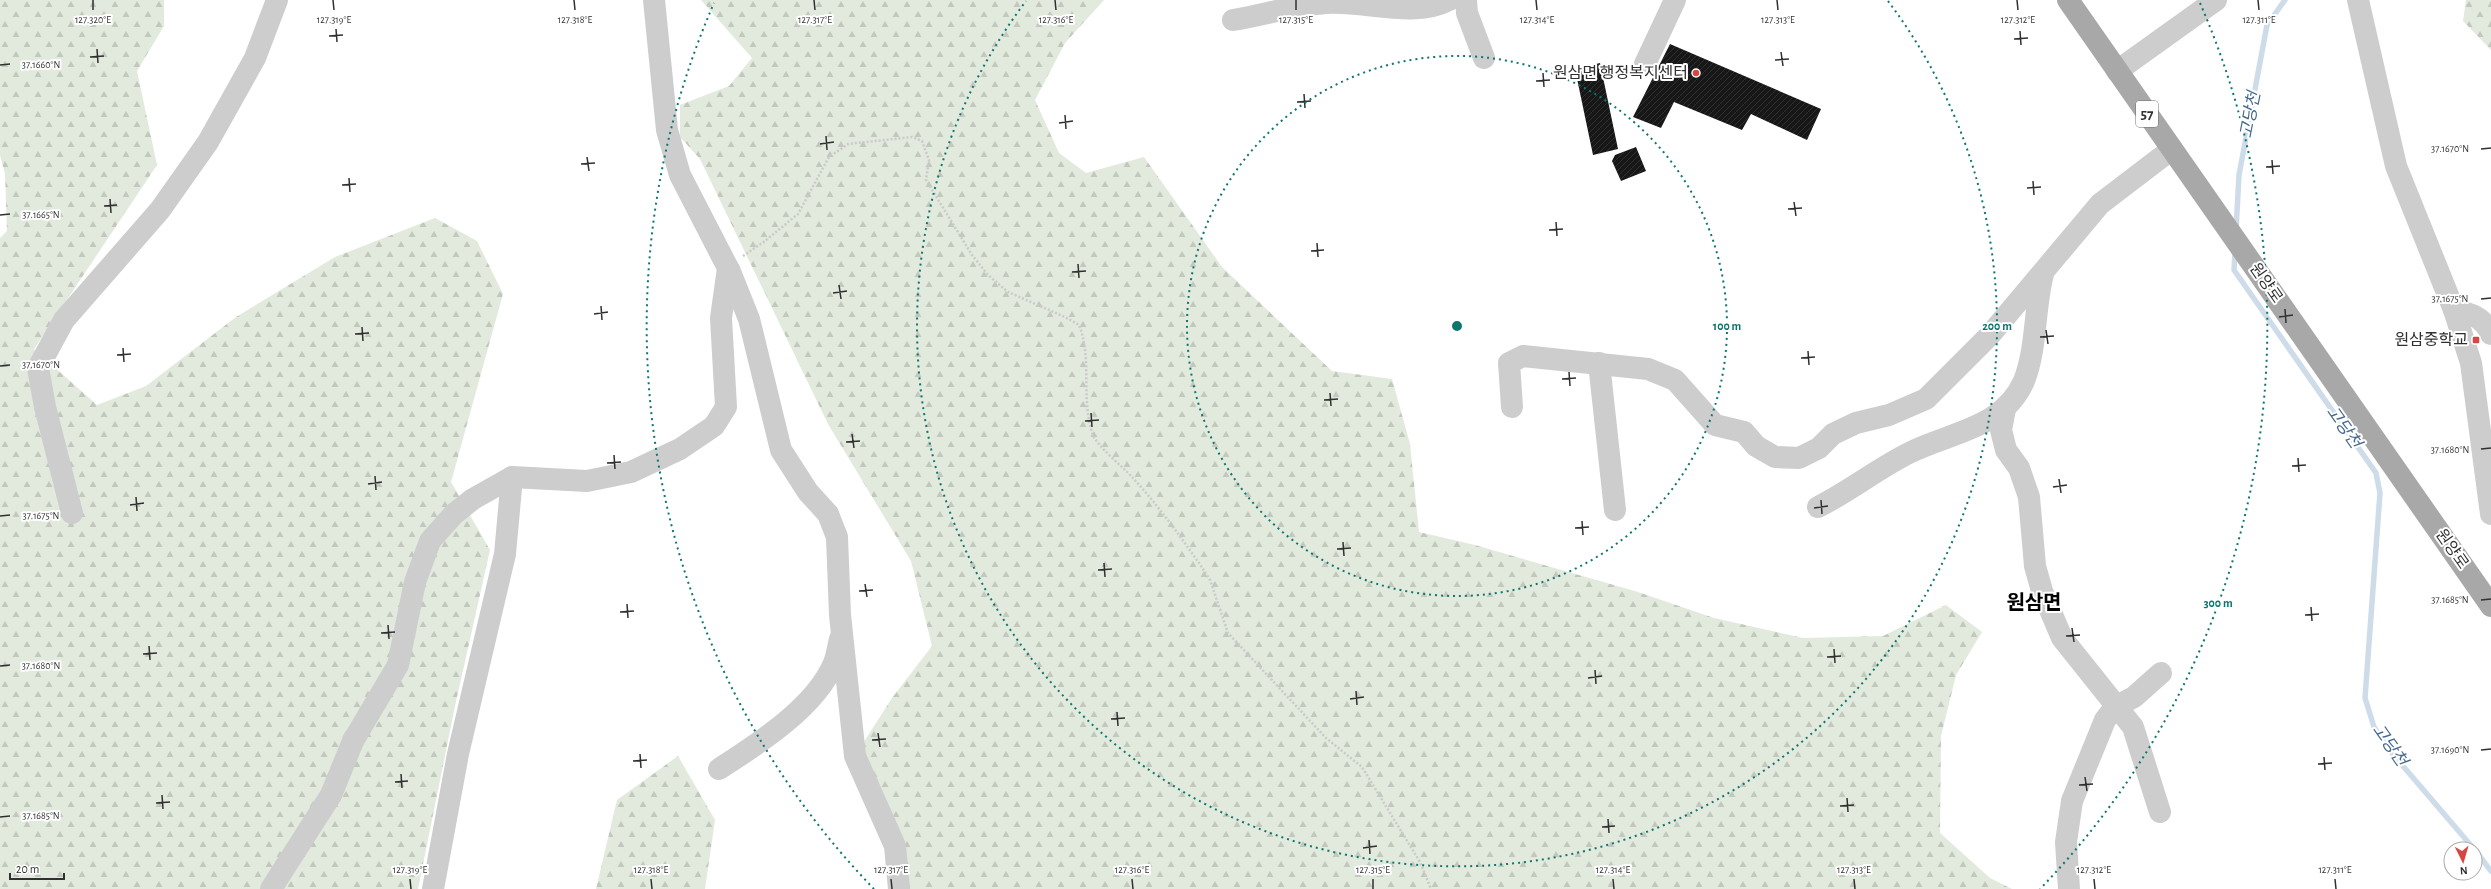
<svg xmlns="http://www.w3.org/2000/svg" width="2491" height="889" font-family="'Alegreya Sans','Noto Sans KR',sans-serif">
	<style>
		.forest { fill: url(#forest-firs) }
		.lines { fill: none; stroke-linecap: round; stroke-linejoin: round }
		.stream { stroke: #cedcea; stroke-width: 5.5 }
		.building { fill: url(#building-hatch) }
		.path { stroke: #cacaca; stroke-width: 2.5; stroke-dasharray: 2 2; stroke-linecap: butt }
		.minor { stroke: #cdcdcd; stroke-width: 22 }
		.major { stroke: #a8a8a8; stroke-width: 22 }
		.ticks { fill: none; stroke: #303030; stroke-width: 1.5 }
		.ring { fill: none; stroke: #0f766e; stroke-width: 2; stroke-dasharray: 2 4 }
		.poi-dot { fill: #d74742; stroke: #fff; stroke-width: 1.5 }
		.labels { text-anchor: middle; dominant-baseline: central; stroke-width: 4; stroke-linejoin: round; paint-order: stroke }
		.shield { fill: #fff; stroke: #6e6e6e; stroke-width: 1 }
		.shield-label { font-size: 15px; font-weight: bold; fill: #303030 }
		.poi-label { font-size: 16px; fill: #303030; stroke: #fff; text-anchor: end }
		.street-label { font-size: 16px; fill: #303030; stroke: #fff }
		.water-label { font-size: 17px; font-style: italic; fill: #44698c; stroke: #fff }
		.district-label { font-size: 20px; font-weight: bold; fill: #000; stroke: #fff }
		.ticks-label { font-size: 10px; text-anchor: middle; fill: #303030; stroke: #fff; stroke-width: 4; stroke-linejoin: round; paint-order: stroke }
		.centre { fill: #0f766e; stroke: #fff; stroke-width: 2 }
		.ring-label { font-size: 12px; text-anchor: middle; font-weight: bold; fill: #0f766e; stroke: #fff; stroke-width: 4; stroke-linejoin: round; paint-order: stroke }
	</style>
	<defs>
		<pattern id="forest-firs" width="22" height="20" patternUnits="userSpaceOnUse"><rect width="22" height="20" fill="#e2e9dd"/><path d="M5 1l3.5 6h-7zM16 11l3.5 6h-7z" fill="#c2c8be"/></pattern>
		<pattern id="building-hatch" width="6" height="6" patternUnits="userSpaceOnUse"><rect width="6" height="6" fill="#171717"/><path d="M-1 1l2-2M0 6l6-6M5 7l2-2" fill="none" stroke="#303030"/></pattern>
	</defs>
	<rect width="100%" height="100%" fill="#fff"/>
	<g class="forest">
		<polygon points="0,0 164,0 164,26 137,71 157,165 34,349 97,405 146,386 236,317 335,257 435,218 477,241 503,294 451,482 490,550 455,706 418,889 0,889 0,238 7,231 5,174 0,155"/>
		<polygon points="701,0 1104,0 1065,43 1035,100 1059,153 1086,173 1144,157 1222,267 1332,371 1392,379 1410,444 1419,532 1475,545 1638,592 1714,618 1803,638 1883,636 1946,605 1982,632 1956,675 1941,736 1940,833 1990,878 2012,889 897,889 862,745 892,698 932,646 911,561 828,424 700,159 680,137 680,105 729,86 752,58"/>
		<polygon points="2466,0 2491,0 2491,50 2463,21"/>
		<polygon points="678,756 715,820 705,889 596,889 617,800"/>
	</g>
	<g class="lines">
		<g class="stream">
			<polyline points="2236,230 2239,175 2267,25 2285,0"/>
			<polyline points="2235,252 2234,270 2376,473 2380,493 2365,698 2374,727 2391,752 2474,849"/>
			<polyline points="2475,850 2491,871"/>
		</g>
	</g>
	<g class="building">
		<polygon points="1670,44 1821,109 1807,140 1751,114 1742,130 1674,102 1661,128 1633,117"/>
		<polygon points="1600,63 1618,149 1593,155 1575,69"/>
		<polygon points="1636,147 1646,171 1621,181 1612,161 1615,155"/>
	</g>
	<g class="lines">
		<path class="path" d="M743 256 765 241 798 214 829 157 848 144 912 137 922 141 929 160 926 180 972 255 988 275 1008 292 1065 317 1079 325C1093 360 1080 399 1093 435 1098 447 1123 467 1132 477 1158 505 1180 536 1201 566L1210 580 1228 633 1326 738 1362 767 1420 862 1431 889"/>
		<g class="minor">
			<polyline points="1466,0 1467,13 1484,58"/>
			<polyline points="2358,0 2396,166 2454,310 2471,363 2491,514"/>
			<path d="M1233 20C1264 15 1295 5 1326 3 1365 0 1413 19 1449 0"/>
			<polyline points="1645,64 1675,0"/>
			<polyline points="2117,71 2216,0"/>
			<polyline points="729,269 749,319 781,450 808,492 828,514 837,537 840,615 855,756 895,846 899,889"/>
			<path d="M2454 310C2471 313 2483 317 2491 334"/>
			<polyline points="1599,363 1615,510"/>
			<polyline points="1512,407 1509,363 1523,356 1648,369 1675,380 1715,425 1744,432 1756,446 1775,457 1799,458 1819,448 1833,434 1856,423 1889,415 1926,399 1990,335 2100,204 2172,149"/>
			<polyline points="2005,409 2001,430 2006,450 2019,468 2029,497 2035,566 2042,591 2062,638 2133,727 2160,812"/>
			<path d="M1818 507C1850 491 1877 469 1909 453 1950 432 2003 429 2024 381 2037 348 2034 309 2043 274"/>
			<polyline points="72,513 45,407 38,368 64,320 160,210 208,142 255,58 277,0"/>
			<path d="M719 769C758 744 816 707 834 663 837 655 838 647 840 639"/>
			<polyline points="271,889 331,795 353,741 398,665 415,582 430,541 454,514 473,499 512,477 587,481 631,472 680,449 714,426 726,407 721,318 728,268 680,175 667,130 654,0"/>
			<polyline points="433,889 458,754 505,554 512,477"/>
			<polyline points="2069,889 2066,842 2072,801 2105,720 2115,707 2134,697 2161,673"/>
		</g>
		<polyline class="major" points="2068,0 2491,606"/>
	</g>
	<path class="ticks" d="M93 0V10M333 0 334 10M574 0 575 10M814 0 815 10M1055 0 1056 10M1296 0V10M1536 0 1537 10M1777 0 1778 10M2017 0 2018 10M2258 0 2259 10M336 29 337 42M2020 31 2021 45M329 36 343 35M2014 39 2028 38M97 49 98 63M1781 52 1783 66M90 57 104 56M1775 60 1789 59M0 65 10 64M1543 73 1544 87M1536 81 1550 80M1304 94 1305 108M1297 102 1311 101M1065 115 1066 129M1059 123 1073 121M826 136 827 150M820 144 834 142M2481 149 2491 148M587 157 589 171M2272 160 2273 174M581 164 595 163M2266 167 2280 166M349 178 350 192M2033 181 2034 195M342 185 356 184M2027 188 2041 187M110 199 111 213M1794 202 1796 216M104 206 117 205M1788 209 1802 208M0 215 10 214M1556 222 1557 236M1549 230 1563 229M1317 243 1318 257M1311 251 1324 250M1078 264 1079 278M1072 272 1086 271M839 285 841 299M833 293 847 291M2481 299 2491 298M601 306 602 320M2285 309 2286 323M594 314 608 312M2279 317 2293 315M362 327 363 341M2046 330 2048 344M355 334 369 333M2040 337 2054 336M123 348 124 362M1808 351 1809 365M117 355 131 354M1801 358 1815 357M0 366 10 365M1569 372 1570 386M1562 379 1576 378M1330 393 1331 406M1324 400 1338 399M1091 413 1092 427M1085 421 1099 420M852 434 854 448M846 442 860 441M2481 449 2491 448M614 455 615 469M2298 458 2299 472M607 463 621 462M2292 466 2306 465M375 476 376 490M2059 479 2061 493M368 484 382 482M2053 487 2067 485M136 497 137 511M1821 500 1822 514M130 505 144 503M1814 508 1828 506M0 516 10 515M1582 521 1583 535M1575 528 1589 527M1343 542 1344 556M1337 549 1351 548M1104 563 1105 577M1098 570 1112 569M865 584 867 597M859 591 873 590M2481 600 2491 599M627 604 628 618M2311 607 2312 621M620 612 634 611M2305 615 2319 614M388 625 389 639M2072 628 2074 642M381 633 395 632M2066 636 2080 635M149 646 150 660M1834 649 1835 663M143 654 157 653M1827 657 1841 656M0 666 10 665M1595 670 1596 684M1588 678 1602 676M1356 691 1357 705M1350 699 1364 697M1117 712 1118 726M1111 719 1125 718M878 733 880 747M872 740 886 739M2481 750 2491 749M640 754 641 768M2324 757 2325 770M633 761 647 760M2318 764 2332 763M401 774 402 788M2085 777 2087 791M395 782 408 781M2079 785 2093 784M162 795 163 809M1847 798 1848 812M156 803 170 802M1840 806 1854 805M0 817 10 816M1608 819 1609 833M1602 827 1615 826M1369 840 1370 854M1363 848 1377 846M410 879 411 889M651 879 652 889M891 879 892 889M1132 879 1133 889M1373 879V889M1613 879 1614 889M1854 879 1855 889M2094 879 2095 889M2335 879 2336 889"/>
	<g class="ring">
		<circle cx="1457" cy="326" r="270"/>
		<path d="M1888 1A540 540 0 1 1 1026 1"/>
		<path d="M874 889A810 810 0 0 1 714 3M2200 3A810 810 0 0 1 2040 889"/>
	</g>
	<g class="poi-dot">
		<circle cx="1696" cy="73" r="4"/>
		<rect x="2472" y="336" width="8" height="8" rx="2"/>
	</g>
	<g class="labels">
		<rect class="shield" x="2136" y="101" width="22" height="26" rx="3"/>
		<g class="shield-label">
			<text x="2147" y="114">57</text>
		</g>
		<g class="poi-label">
			<text x="1688" y="73">원삼면 행정복지센터</text>
			<text x="2468" y="340">원삼중학교</text>
		</g>
		<g class="street-label">
			<text transform="translate(2266 283) rotate(55)">원양로</text>
			<text transform="translate(2452 549) rotate(55)">원양로</text>
		</g>
		<g class="water-label">
			<text transform="translate(2250 115) rotate(-79)">고당천</text>
			<text transform="translate(2344 427) rotate(55)">고당천</text>
			<text transform="translate(2390 745) rotate(55)">고당천</text>
		</g>
		<g class="district-label">
			<text x="2034" y="603">원삼면</text>
		</g>
	</g>
	<g class="ticks-label">
		<text x="93" y="23">127.320°E</text>
		<text x="334" y="23">127.319°E</text>
		<text x="575" y="23">127.318°E</text>
		<text x="815" y="23">127.317°E</text>
		<text x="1056" y="23">127.316°E</text>
		<text x="1296" y="23">127.315°E</text>
		<text x="1537" y="23">127.314°E</text>
		<text x="1778" y="23">127.313°E</text>
		<text x="2018" y="23">127.312°E</text>
		<text x="2259" y="23">127.311°E</text>
		<text x="41" y="68">37.1660°N</text>
		<text x="2450" y="152">37.1670°N</text>
		<text x="41" y="218">37.1665°N</text>
		<text x="2450" y="302">37.1675°N</text>
		<text x="41" y="368">37.1670°N</text>
		<text x="2450" y="453">37.1680°N</text>
		<text x="41" y="519">37.1675°N</text>
		<text x="2450" y="603">37.1685°N</text>
		<text x="41" y="669">37.1680°N</text>
		<text x="2450" y="753">37.1690°N</text>
		<text x="41" y="819">37.1685°N</text>
		<text x="410" y="873">127.319°E</text>
		<text x="651" y="873">127.318°E</text>
		<text x="891" y="873">127.317°E</text>
		<text x="1132" y="873">127.316°E</text>
		<text x="1373" y="873">127.315°E</text>
		<text x="1613" y="873">127.314°E</text>
		<text x="1854" y="873">127.313°E</text>
		<text x="2094" y="873">127.312°E</text>
		<text x="2335" y="873">127.311°E</text>
	</g>
	<circle cx="1457" cy="326" r="6" class="centre"/>
	<g class="ring-label">
		<text x="1727" y="330">100 m</text>
		<text x="1997" y="330">200 m</text>
		<text x="2218" y="607">300 m</text>
	</g>
	<g transform="translate(2463 861) rotate(175)"><circle r="19" fill="#ffffff" stroke="#acacac"/>
	<path d="M0-3L7 15L0 10L-7 15Z" fill="#d74742"/>
	<text y="-6" font-size="11" font-weight="bold" text-anchor="middle" fill="#303030">N</text>
	</g>
	<path d="M10 873v6h54v-6" fill="none" stroke="#303030" stroke-width="2"/>
	<text x="16" y="873" font-size="12" fill="#303030" stroke="#ffffff" stroke-width="3" paint-order="stroke">20 m</text>
</svg>
